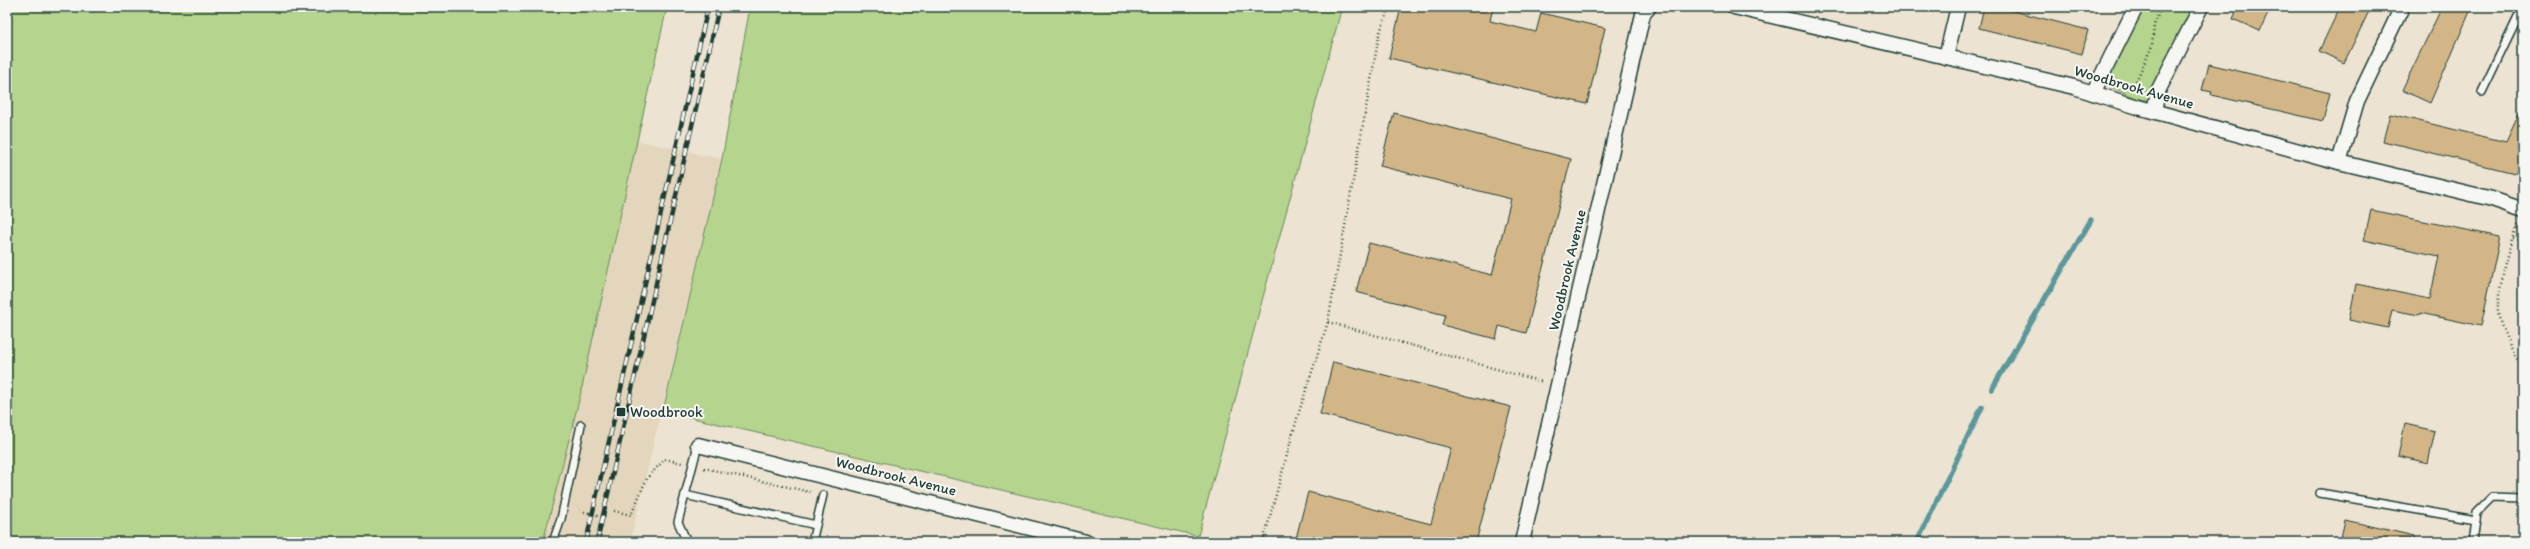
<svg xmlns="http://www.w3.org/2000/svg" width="2530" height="549" font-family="Itim,sans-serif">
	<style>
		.built { fill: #e4d6bc }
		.green { fill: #b5d48d; stroke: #6a8860 }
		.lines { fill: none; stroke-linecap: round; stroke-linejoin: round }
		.stream { stroke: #5c989b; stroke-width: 5.5 }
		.building { fill: #d3b687; stroke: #1f3d34 }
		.lane-casing { stroke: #1f3d34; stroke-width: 10 }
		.street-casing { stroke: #1f3d34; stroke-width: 17 }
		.path { stroke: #1f3d34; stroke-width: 2.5; stroke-dasharray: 1 3; stroke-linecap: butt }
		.lane { stroke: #f6f6f2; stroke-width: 7 }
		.street { stroke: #f6f6f2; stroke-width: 14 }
		.rail-casing { stroke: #1f3d34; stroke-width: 4.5 }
		.rail { stroke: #f6f6f2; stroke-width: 3; stroke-dasharray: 9; stroke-linecap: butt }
		.path-bridge { stroke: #1f3d34; stroke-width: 2.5; stroke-dasharray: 1 3; stroke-linecap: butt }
		.poi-dot { fill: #1f3d34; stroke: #f6f6f2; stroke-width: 1.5 }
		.labels { text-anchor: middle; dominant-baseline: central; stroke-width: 4; stroke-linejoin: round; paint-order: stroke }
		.street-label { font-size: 15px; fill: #1f3d34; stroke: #f6f6f2 }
		.poi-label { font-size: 15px; fill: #1f3d34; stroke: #f6f6f2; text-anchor: start }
	</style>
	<rect width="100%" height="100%" fill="#ece3d2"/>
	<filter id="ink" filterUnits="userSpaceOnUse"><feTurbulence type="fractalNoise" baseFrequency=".025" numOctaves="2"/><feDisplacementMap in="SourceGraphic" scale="8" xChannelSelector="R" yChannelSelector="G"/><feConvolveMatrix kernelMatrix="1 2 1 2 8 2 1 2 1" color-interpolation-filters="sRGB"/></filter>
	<g filter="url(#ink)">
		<polygon class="built" points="635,140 722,159 630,542 543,542 580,396"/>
		<g class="green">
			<polygon points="7,7 667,7 580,396 543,542 7,542"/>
			<polygon points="750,7 1342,7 1198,536 663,411 722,159"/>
			<polygon points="2143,7 2195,7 2152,96 2143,101 2111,87 2110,73"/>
		</g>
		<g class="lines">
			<g class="stream">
				<polyline points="1992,389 2091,220"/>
				<polyline points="1917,542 1982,407"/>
			</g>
		</g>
		<g class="building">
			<polygon points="1401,7 1493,7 1490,21 1536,32 1541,13 1605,28 1587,104 1389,58"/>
			<polygon points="1984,7 1998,7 2088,30 2082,54 1979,28"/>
			<polygon points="2238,7 2271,7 2260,31 2233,19"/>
			<polygon points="2340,7 2371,7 2344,63 2319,51"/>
			<polygon points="2442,7 2472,7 2430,103 2402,90"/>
			<polygon points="2209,64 2330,93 2323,121 2211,95 2212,92 2202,90"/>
			<polygon points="2523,105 2523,175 2383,141 2390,114 2506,142"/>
			<polygon points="1394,113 1571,159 1526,333 1499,326 1496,339 1442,325 1445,315 1356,292 1369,243 1492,275 1511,199 1380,166"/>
			<polygon points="2371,210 2500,237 2481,326 2420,313 2419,315 2392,310 2388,328 2349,320 2356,284 2430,299 2439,256 2364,240"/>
			<polygon points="1333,362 1511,407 1476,542 1295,542 1308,492 1431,524 1451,448 1320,414"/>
			<polygon points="2405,424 2435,431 2428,463 2398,456"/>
			<polygon points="2345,520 2414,536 2413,542 2340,542"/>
		</g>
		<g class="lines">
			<g class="lane-casing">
				<g id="lane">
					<polyline points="2482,92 2523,7"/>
					<polyline points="2320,493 2476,520"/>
					<polyline points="685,495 816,525"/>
					<polyline points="553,542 561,519 581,425"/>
					<polyline points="687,542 678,522 698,445"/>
					<polyline points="812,542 823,495"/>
					<polyline points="2473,542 2477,512 2492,497 2523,498"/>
				</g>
			</g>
			<g class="street-casing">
				<g id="street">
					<polyline points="1734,7 2074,87 2138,107 2339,162 2492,199 2523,210"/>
					<polyline points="1946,57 1958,7"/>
					<polyline points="2093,93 2136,7"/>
					<polyline points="2154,111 2158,91 2201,7"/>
					<polyline points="2339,162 2357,101 2402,7"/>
					<polyline points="698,445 1086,542"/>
					<polyline points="1522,542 1643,14 1649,7"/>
				</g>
			</g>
			<g class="path">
				<polyline points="2133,88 2152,46 2154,25 2161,7"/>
				<path d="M2518 225C2511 242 2496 295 2498 312 2500 328 2514 355 2523 369"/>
				<polyline points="2514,238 2523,241"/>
				<polyline points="1328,322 1543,382"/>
				<polyline points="704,468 810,492"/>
				<polyline points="580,511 589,513"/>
				<polyline points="614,511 631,515 647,478 665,459 682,463"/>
				<polyline points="1263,542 1298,415 1328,322 1379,35 1389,7"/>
			</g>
			<use href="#lane" class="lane"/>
			<use href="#street" class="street"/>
			<g class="rail-casing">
				<g id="rail">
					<polyline points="586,542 708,7"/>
					<polyline points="597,542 719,7"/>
				</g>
			</g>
			<use href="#rail" class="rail"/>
			<polyline class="path-bridge" points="589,513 608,518"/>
		</g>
	</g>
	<rect class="poi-dot" x="616" y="407" width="10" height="10" rx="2"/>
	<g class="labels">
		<g class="street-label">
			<text transform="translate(2134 87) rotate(16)">Woodbrook Avenue</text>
			<text transform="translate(1567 270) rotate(-77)">Woodbrook Avenue</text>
			<text transform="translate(896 476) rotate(14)">Woodbrook Avenue</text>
		</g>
		<g class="poi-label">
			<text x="630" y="412">Woodbrook</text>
		</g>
	</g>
	<rect width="2530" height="549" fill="none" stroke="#f6f6f2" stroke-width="24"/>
	<rect x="12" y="12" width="2506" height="525" fill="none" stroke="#1f3d34" stroke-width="1.5" filter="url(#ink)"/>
</svg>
